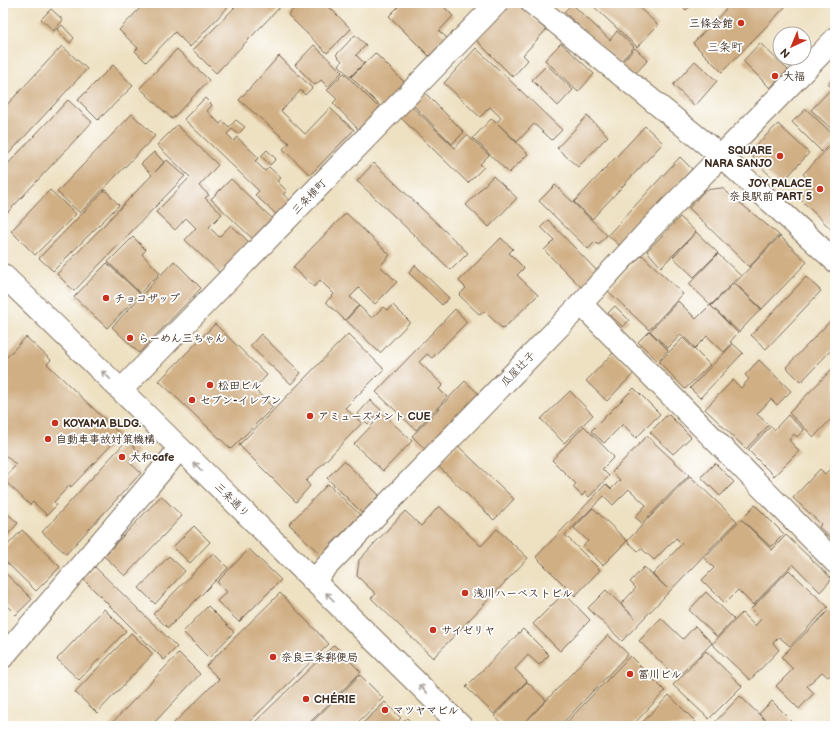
<svg xmlns="http://www.w3.org/2000/svg" width="838" height="729" font-family="'Balsamiq Sans','Klee One',sans-serif">
	<style>
		.building { fill: #d0af84 }
		.lines { fill: none; stroke-linecap: round; stroke-linejoin: round }
		.minor-casing { stroke: #7a6a57; stroke-width: 24 }
		.minor { stroke: #fff; stroke-width: 22 }
		.oneway { stroke: #a79f9a }
		.poi-dot { fill: #c8321e; stroke: #fff; stroke-width: 1.5 }
		.labels { text-anchor: middle; dominant-baseline: central; stroke-width: 3.5; stroke-linejoin: round; paint-order: stroke }
		.poi-label { font-size: 11px; font-weight: bold; fill: #3b2a1e; stroke: #fff; text-anchor: start }
		.street-label { font-size: 11px; fill: #3b2a1e; stroke: #fff }
		.neighbourhood-label { font-size: 12px; fill: #3b2a1e; stroke: #fff }
	</style>
	<rect width="100%" height="100%" fill="#fff"/>
	<filter id="ink" filterUnits="userSpaceOnUse"><feTurbulence type="fractalNoise" baseFrequency=".025" numOctaves="2"/><feDisplacementMap in="SourceGraphic" scale="8" xChannelSelector="R" yChannelSelector="G"/><feConvolveMatrix kernelMatrix="1 2 1 2 8 2 1 2 1" color-interpolation-filters="sRGB"/></filter>
	<filter id="wash" filterUnits="userSpaceOnUse"><feTurbulence type="fractalNoise" baseFrequency=".012" numOctaves="4" result="noise"/><feDisplacementMap in="SourceGraphic" scale="16" xChannelSelector="R" yChannelSelector="G"/><feGaussianBlur stdDeviation="0.9" result="paint"/><feColorMatrix in="noise" values="0 0 0 0 0 0 0 0 0 0 0 0 0 0 0 0 0 1.4 0 .05"/><feComposite in="paint" operator="in"/></filter>
	<g filter="url(#wash)">
		<rect width="100%" height="100%" fill="#eee1c2"/>
		<g id="blocks">
			<g class="building">
				<polygon points="145,3 232,3 190,47 175,32 146,62 135,51 138,48 119,30"/>
				<polygon points="239,3 284,3 216,73 193,50"/>
				<polygon points="299,3 325,3 351,29 327,53 288,15"/>
				<polygon points="402,3 440,3 453,16 439,31 447,38 429,56 389,16"/>
				<polygon points="512,3 517,3 546,30 523,55 528,60 513,77 476,40"/>
				<polygon points="590,3 634,3 658,25 637,47"/>
				<polygon points="679,3 694,3 686,10"/>
				<polygon points="732,3 789,3 722,72 693,43"/>
				<polygon points="572,4 610,40 617,31 634,47 619,63 564,12"/>
				<polygon points="51,9 63,20 54,31 41,19"/>
				<polygon points="62,25 74,38 70,43 57,30"/>
				<polygon points="355,35 366,45 356,55 364,63 350,77 339,65 342,61 336,55"/>
				<polygon points="561,43 594,74 578,92 545,60"/>
				<polygon points="760,43 788,70 770,88 743,61"/>
				<polygon points="314,45 342,72 328,87 321,80 315,85 295,65"/>
				<polygon points="62,46 87,69 3,160 3,116 7,112 3,109"/>
				<polygon points="476,48 562,130 552,140 534,124 517,142 498,124 528,154 509,173 473,138 491,119 496,123 501,118 490,107 480,117 444,83"/>
				<polygon points="635,48 648,60 633,76 620,64"/>
				<polygon points="177,49 209,80 172,119 140,88"/>
				<polygon points="375,53 405,83 381,107 351,77"/>
				<polygon points="279,56 312,88 305,95 301,90 281,111 305,134 330,108 354,130 310,175 283,149 289,143 239,100"/>
				<polygon points="695,61 717,81 695,106 673,85"/>
				<polygon points="113,65 133,86 98,120 78,100"/>
				<polygon points="547,65 573,90 558,106 532,80"/>
				<polygon points="344,73 381,110 360,131 333,103 337,99 327,90"/>
				<polygon points="835,76 835,91 828,84"/>
				<polygon points="830,90 835,95 835,132 811,110"/>
				<polygon points="425,93 464,132 452,144 413,105"/>
				<polygon points="205,98 212,105 207,111 220,124 223,121 229,127 236,120 245,127 238,134 232,129 227,134 234,141 237,137 259,158 255,161 265,171 269,167 281,178 277,181 287,191 283,194 292,202 278,216 255,195 259,191 184,119"/>
				<polygon points="68,100 92,122 7,213 3,209 3,169"/>
				<polygon points="412,107 455,148 467,135 489,155 480,164 484,167 468,183 401,118"/>
				<polygon points="806,109 835,136 835,139 822,152 792,122"/>
				<polygon points="132,114 155,136 80,213 57,192"/>
				<polygon points="587,116 608,136 578,167 557,148"/>
				<polygon points="778,124 809,153 780,185 753,159 753,148"/>
				<polygon points="177,125 218,165 199,186 209,195 205,198 222,214 209,227 219,237 231,225 249,242 220,273 185,240 196,228 186,218 175,230 156,212 190,177 157,145"/>
				<polygon points="645,126 663,143 592,219 574,202"/>
				<polygon points="835,141 835,233 798,197 812,182 803,174"/>
				<polygon points="267,150 276,159 270,165 261,156"/>
				<polygon points="154,152 164,162 155,172 167,160 185,176 74,291 57,274 152,175 141,164"/>
				<polygon points="680,157 692,169 620,246 608,235"/>
				<polygon points="374,163 468,253 451,270 357,181"/>
				<polygon points="493,176 517,198 489,227 466,205"/>
				<polygon points="231,179 275,221 255,241 211,199"/>
				<polygon points="555,185 607,235 598,245 595,242 588,249 539,201"/>
				<polygon points="722,188 779,235 749,267 689,208 705,190"/>
				<polygon points="50,190 76,214 35,255 11,231"/>
				<polygon points="105,190 119,205 53,271 39,258"/>
				<polygon points="346,213 390,255 380,266 397,282 375,304 359,288 350,297 359,305 345,320 326,302 334,294 320,280 314,287 293,267"/>
				<polygon points="680,217 696,232 661,267 647,251"/>
				<polygon points="548,220 600,274 584,290 544,250 554,240 541,227"/>
				<polygon points="696,232 718,253 694,277 673,257"/>
				<polygon points="780,236 807,262 762,309 735,283"/>
				<polygon points="133,237 146,250 142,254 160,273 140,293 108,262"/>
				<polygon points="501,238 513,249 509,253 524,268 517,275 538,295 503,329 484,311 480,315 459,295 466,288 459,281"/>
				<polygon points="718,254 740,275 711,305 689,284"/>
				<polygon points="642,255 683,294 649,330 608,291"/>
				<polygon points="174,261 201,288 139,353 112,327"/>
				<polygon points="107,263 140,294 107,328 74,297"/>
				<polygon points="415,265 449,298 442,305 409,273"/>
				<polygon points="806,277 821,291 766,349 751,335"/>
				<polygon points="734,283 761,309 739,332 711,306"/>
				<polygon points="678,301 696,319 710,305 738,333 730,342 732,343 724,352 707,336 695,348 681,334 668,348 650,331"/>
				<polygon points="393,305 410,322 380,353 346,320 359,306 372,318 383,307 387,310"/>
				<polygon points="615,306 629,320 623,327 608,313"/>
				<polygon points="455,309 467,322 432,358 427,354 419,362 443,385 439,389 447,397 416,430 376,392"/>
				<polygon points="835,316 835,346 801,382 786,367"/>
				<polygon points="215,324 267,375 254,389 273,407 231,449 159,381"/>
				<polygon points="649,331 668,350 658,361 638,342"/>
				<polygon points="261,334 301,373 291,384 250,346"/>
				<polygon points="348,334 384,369 345,408 362,423 306,481 310,486 296,502 239,445"/>
				<polygon points="26,337 51,360 47,364 121,435 71,487 70,485 54,502 57,505 47,515 33,502 30,505 3,479 16,465 3,453 3,361"/>
				<polygon points="683,338 710,365 685,389 659,362"/>
				<polygon points="733,344 743,353 700,398 690,388"/>
				<polygon points="613,353 634,373 607,401 586,381"/>
				<polygon points="759,360 791,391 777,405 771,399 757,414 769,425 746,449 705,409 733,380 741,388 749,379 745,375"/>
				<polygon points="835,366 835,415 814,437 789,413"/>
				<polygon points="465,381 479,394 425,449 412,436"/>
				<polygon points="634,388 660,414 636,438 623,424 604,443 591,431"/>
				<polygon points="570,391 593,415 564,443 541,419"/>
				<polygon points="370,400 381,410 368,424 358,414"/>
				<polygon points="381,412 412,441 383,471 354,444 374,423 373,421"/>
				<polygon points="668,414 691,437 673,454 650,432"/>
				<polygon points="788,415 804,430 797,437 794,434 789,440 799,451 774,476 748,450 771,426 774,430"/>
				<polygon points="584,426 614,457 602,469 609,476 589,497 585,492 582,496 573,487 576,484 552,460"/>
				<polygon points="647,436 689,475 642,523 635,517 646,505 629,489 613,505 604,496 565,535 600,570 575,596 536,557 606,484 611,489 620,480 612,472"/>
				<polygon points="127,440 139,452 129,462 141,473 66,554 42,532"/>
				<polygon points="457,445 514,499 494,520 437,465"/>
				<polygon points="344,461 379,495 362,513 327,478"/>
				<polygon points="715,463 734,482 720,496 701,477"/>
				<polygon points="835,464 835,542 819,527 821,524 793,498 820,469 825,474"/>
				<polygon points="690,476 737,521 622,641 588,608 606,590 635,618 621,604 636,588 630,582 644,567 667,588 653,574 682,544 676,538 654,560 641,548 638,551 627,541"/>
				<polygon points="328,484 360,515 321,555 289,524"/>
				<polygon points="161,496 182,516 125,576 104,556"/>
				<polygon points="755,505 784,534 771,547 741,519"/>
				<polygon points="439,506 481,546 497,529 528,558 433,658 371,598 376,594 357,576 359,560 405,511 421,526"/>
				<polygon points="593,508 627,541 603,565 583,546 588,541 574,528"/>
				<polygon points="3,510 18,523 3,540"/>
				<polygon points="741,519 772,550 786,535 832,579 820,592 793,564 753,605 738,590 725,603 702,580 714,568 704,558"/>
				<polygon points="194,526 210,542 190,563 173,547"/>
				<polygon points="22,530 60,567 36,591 3,559 3,550"/>
				<polygon points="249,549 281,580 239,622 217,601 227,592 217,582"/>
				<polygon points="213,553 228,568 168,628 153,614"/>
				<polygon points="169,556 185,571 155,604 139,588"/>
				<polygon points="95,567 177,647 164,660 83,579"/>
				<polygon points="789,570 828,607 790,646 779,637 773,643 779,650 750,680 712,644 742,613 755,626 761,619 751,609"/>
				<polygon points="3,571 32,599 16,615 3,602"/>
				<polygon points="706,592 734,619 717,637 689,610"/>
				<polygon points="280,593 329,644 245,726 171,726 219,679 206,666"/>
				<polygon points="564,593 590,620 560,651 533,624"/>
				<polygon points="208,606 234,632 209,658 183,632"/>
				<polygon points="104,609 126,631 79,680 57,659"/>
				<polygon points="829,610 832,613 835,611 835,670 828,677 822,672 807,686 814,693 799,709 776,686 793,669 781,657"/>
				<polygon points="661,618 683,639 695,626 712,643 677,678 639,641"/>
				<polygon points="523,629 549,655 539,665 528,655 515,669 527,681 494,714 466,687"/>
				<polygon points="131,633 153,654 97,713 75,692"/>
				<polygon points="608,635 628,654 560,726 522,726"/>
				<polygon points="334,645 361,672 306,726 251,726"/>
				<polygon points="706,651 742,686 709,719 673,685"/>
				<polygon points="179,653 200,674 151,726 109,726"/>
				<polygon points="630,656 665,691 632,726 563,726"/>
				<polygon points="360,675 383,698 354,726 308,726"/>
				<polygon points="527,682 546,700 521,726 505,726 494,716"/>
				<polygon points="669,695 695,721 690,726 639,726"/>
				<polygon points="740,696 771,726 719,726 715,722"/>
				<polygon points="772,701 791,720 785,726 772,726 759,714"/>
				<polygon points="385,702 401,718 393,726 360,726"/>
				<polygon points="407,718 415,726 398,726"/>
			</g>
		</g>
	</g>
	<g filter="url(#ink)">
		<use href="#blocks" fill-opacity="0" stroke="#7a6a57" stroke-width="1"/>
		<g class="lines">
			<g class="minor-casing">
				<g id="minor">
					<polyline points="532,3 721,156 835,261"/>
					<path d="M3 275C157 424 308 576 461 726"/>
					<polyline points="581,304 835,562"/>
					<polyline points="121,390 497,3"/>
					<polyline points="313,581 327,566 581,304 647,232 835,39"/>
					<polyline points="3,657 167,464 179,449"/>
				</g>
			</g>
			<use href="#minor" class="minor"/>
		</g>
		<defs><path id="oneway-shaft" d="M-6 0H5M1.5-3L5.5 0L1.5 3" fill="none" stroke-width="1.6" stroke-linecap="round" stroke-linejoin="round"/></defs>
		<g class="oneway">
			<use href="#oneway-shaft" transform="translate(106 375) rotate(-136)"/>
			<use href="#oneway-shaft" transform="translate(198 467) rotate(-135)"/>
			<use href="#oneway-shaft" transform="translate(330 597) rotate(-135)"/>
			<use href="#oneway-shaft" transform="translate(423 689) rotate(-135)"/>
		</g>
	</g>
	<g class="poi-dot">
		<circle cx="741" cy="23" r="4"/>
		<circle cx="775" cy="76" r="4"/>
		<circle cx="780" cy="156" r="4"/>
		<circle cx="820" cy="189" r="4"/>
		<circle cx="106" cy="298" r="4"/>
		<circle cx="130" cy="338" r="4"/>
		<circle cx="210" cy="385" r="4"/>
		<circle cx="192" cy="400" r="4"/>
		<circle cx="310" cy="416" r="4"/>
		<circle cx="55" cy="423" r="4"/>
		<circle cx="48" cy="439" r="4"/>
		<circle cx="122" cy="457" r="4"/>
		<circle cx="465" cy="593" r="4"/>
		<circle cx="433" cy="630" r="4"/>
		<circle cx="273" cy="657" r="4"/>
		<circle cx="630" cy="674" r="4"/>
		<circle cx="306" cy="699" r="4"/>
		<circle cx="385" cy="710" r="4"/>
	</g>
	<g class="labels">
		<g class="poi-label">
			<text x="733" y="23" text-anchor="end">三條会館</text>
			<text x="783" y="76">大福</text>
			<text x="772" y="150" text-anchor="end">SQUARE<tspan x="772" dy="13">NARA SANJO</tspan></text>
			<text x="812" y="183" text-anchor="end">JOY PALACE<tspan x="812" dy="13">奈良駅前 PART 5</tspan></text>
			<text x="114" y="298">チョコザップ</text>
			<text x="138" y="338">らーめん三ちゃん</text>
			<text x="218" y="385">松田ビル</text>
			<text x="200" y="400">セブン-イレブン</text>
			<text x="318" y="416">アミューズメント CUE</text>
			<text x="63" y="423">KOYAMA BLDG.</text>
			<text x="56" y="439">自動車事故対策機構</text>
			<text x="130" y="457">大和cafe</text>
			<text x="473" y="593">浅川ハーベストビル</text>
			<text x="441" y="630">サイゼリヤ</text>
			<text x="281" y="657">奈良三条郵便局</text>
			<text x="638" y="674">冨川ビル</text>
			<text x="314" y="699">CHÉRIE</text>
			<text x="393" y="710">マツヤマビル</text>
		</g>
		<g class="street-label">
			<text transform="translate(309 197) rotate(-46)">三条横町</text>
			<text transform="translate(518 369) rotate(-46)">瓜屋辻子</text>
			<text transform="translate(232 500) rotate(45)">三条通り</text>
		</g>
		<g class="neighbourhood-label">
			<text x="725" y="47">三条町</text>
		</g>
	</g>
	<rect width="838" height="729" fill="none" stroke="#fff" stroke-width="16"/>
	<g transform="translate(792 46) rotate(224)"><circle r="19" fill="#ffffff" stroke="#b1aaa5"/>
	<path d="M0-3L7 15L0 10L-7 15Z" fill="#c8321e"/>
	<text y="-6" font-size="11" font-weight="bold" text-anchor="middle" fill="#3b2a1e">N</text>
	</g>
</svg>
